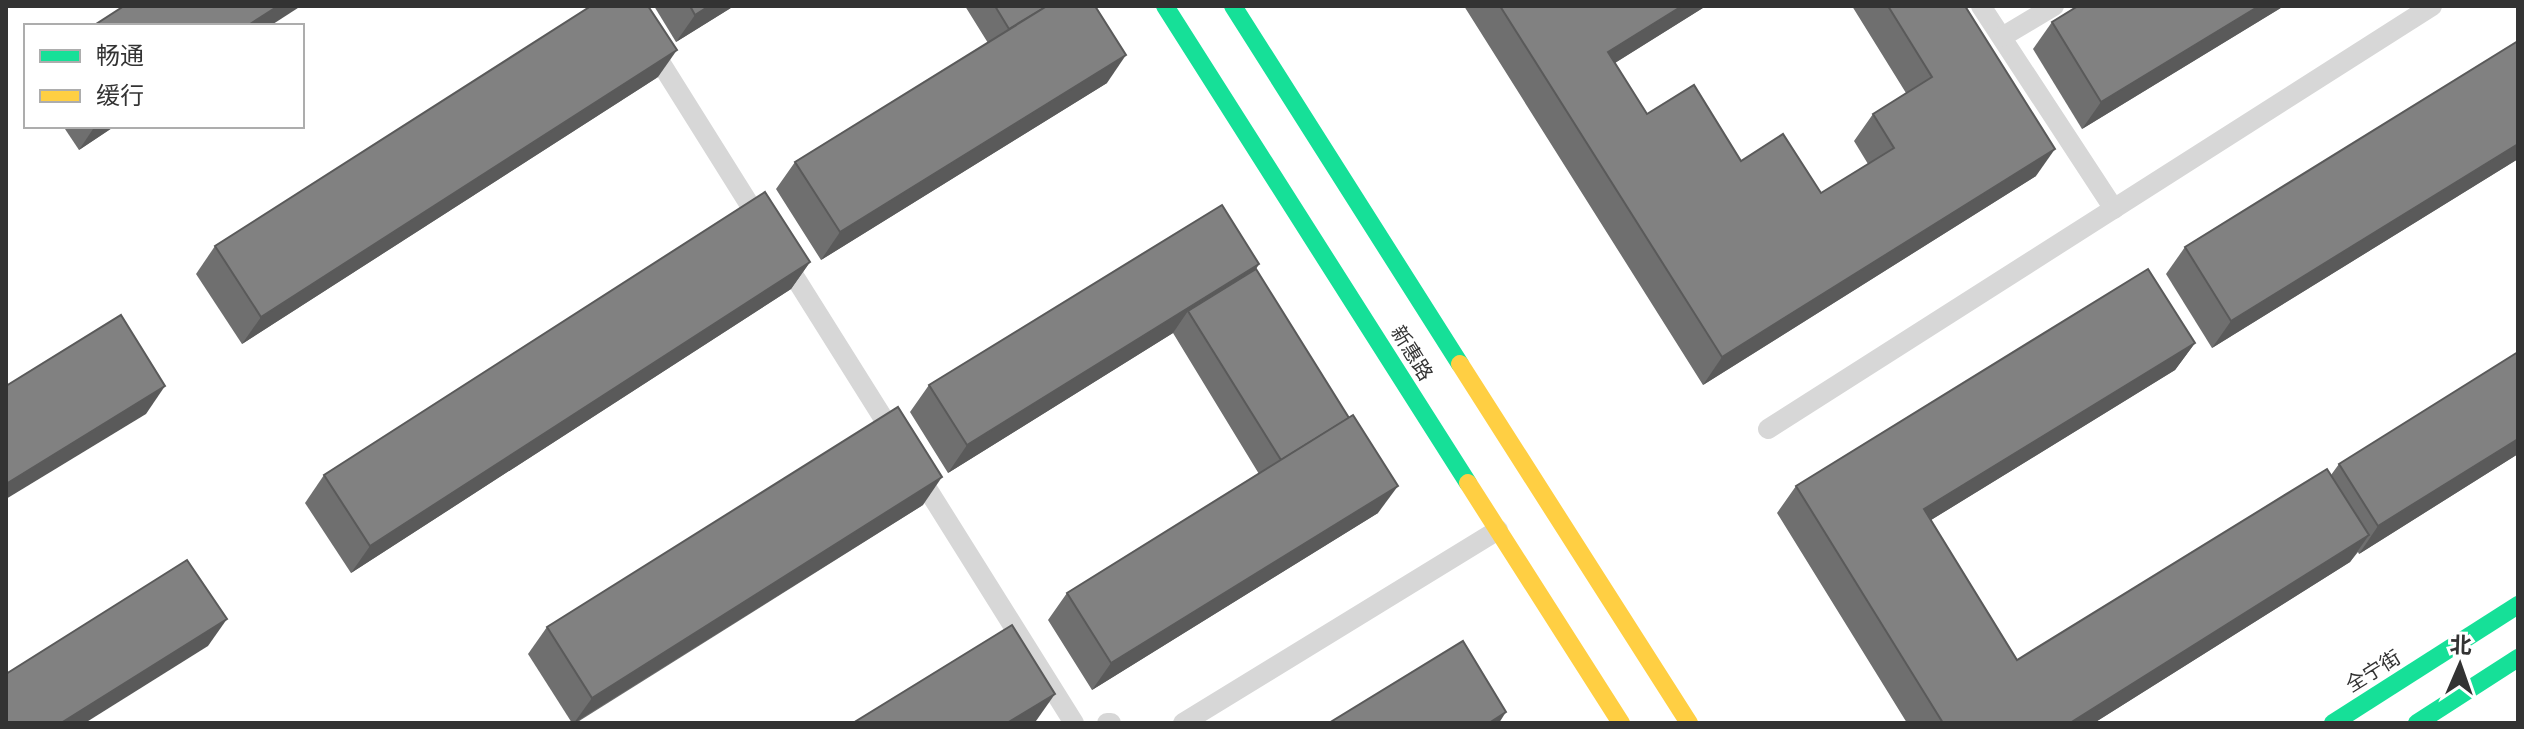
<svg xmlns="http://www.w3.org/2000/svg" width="2524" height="729" font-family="Helvetica,'Noto Sans SC',sans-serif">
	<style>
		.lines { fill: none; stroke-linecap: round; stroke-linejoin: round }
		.lane { stroke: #d7d7d7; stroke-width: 20 }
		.fast { stroke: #16e098; stroke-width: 18 }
		.slow { stroke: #ffcf43; stroke-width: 18 }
		.wall { fill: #6f6f6f }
		.shaded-wall { fill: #5a5a5a }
		.building { fill: #818181; stroke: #5a5a5a; stroke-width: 2 }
		.labels { text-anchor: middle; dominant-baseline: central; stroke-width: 8; stroke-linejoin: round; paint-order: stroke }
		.street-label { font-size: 20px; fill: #333; stroke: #fff }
	</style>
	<rect width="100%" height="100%" fill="#fff"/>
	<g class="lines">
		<g class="lane">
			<polyline points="625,6 761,223"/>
			<polyline points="1981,6 2114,209"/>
			<polyline points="2002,37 2054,6"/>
			<polyline points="784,260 897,440"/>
			<polyline points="1768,429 2432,6"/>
			<polyline points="918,474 1074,723"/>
			<polyline points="1107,723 1111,723"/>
			<polyline points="1183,723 1498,530"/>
		</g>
		<g class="fast">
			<polyline points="1165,6 1468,483"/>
			<polyline points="1233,6 1460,364"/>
			<polyline points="2333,723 2518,605"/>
			<polyline points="2417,723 2518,658"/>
		</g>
		<g class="slow">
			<polyline points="1460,364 1689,723"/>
			<polyline points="1468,483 1621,723"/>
		</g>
	</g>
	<g class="wall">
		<polygon points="654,6 734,6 676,42"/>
		<polygon points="965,6 1095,6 1107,83 821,260 776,189 795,162 988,43"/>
		<polygon points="1464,6 1706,6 1615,63 1647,114 1741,161 1821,193 1868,164 1854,141 1873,114 1906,93 1852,6 1965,6 2036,176 1703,385"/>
		<polygon points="2284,6 2082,129 2033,49 2052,22"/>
		<polygon points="2518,41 2518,159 2212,348 2166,274 2185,247"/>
		<polygon points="658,77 242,344 196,274 215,246"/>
		<polygon points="63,126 115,126 79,150"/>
		<polygon points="810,262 791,289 351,573 305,503 324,475"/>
		<polygon points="1259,264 1256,269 1378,513 1092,690 1048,620 1067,593 1259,474 1173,333 948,473 910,412 929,385"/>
		<polygon points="2195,343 2175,370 1931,520 2017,660 2331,475 2339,464 2518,352 2518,454 2359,554 2358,552 2350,562 2094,723 1907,723 1777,513 1796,486"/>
		<polygon points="923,505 576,723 572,723 528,654 547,627"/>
	</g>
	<g class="shaded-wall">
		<polygon points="278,6 301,6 270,26 247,26"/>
		<polygon points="709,6 734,6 676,42 695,15"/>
		<polygon points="1682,6 1706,6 1589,79 1608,52"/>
		<polygon points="2259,6 2284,6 2082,129 2101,102"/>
		<polygon points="677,50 658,77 242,344 261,317"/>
		<polygon points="1126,55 1107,83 821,260 840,232"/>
		<polygon points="95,126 115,126 79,150"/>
		<polygon points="2518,144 2518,159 2212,348 2231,321"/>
		<polygon points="2055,149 2036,176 1703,385 1722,357"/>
		<polygon points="810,262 791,289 351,573 370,546"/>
		<polygon points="1259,264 1240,292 1188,311 1173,333 948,473 967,445"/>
		<polygon points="2195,343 2175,370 1905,536 1924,509"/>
		<polygon points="165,386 146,414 6,499 6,484"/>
		<polygon points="2518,439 2518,454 2359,554 2378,526"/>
		<polygon points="942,477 923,505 574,723 592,698"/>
		<polygon points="1398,486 1378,513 1092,690 1111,663"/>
		<polygon points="2369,535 2350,562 2094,723 2070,723"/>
		<polygon points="227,619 208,646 85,723 61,723"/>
		<polygon points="1055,694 1036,721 1033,723 1007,723"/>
		<polygon points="1506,712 1499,723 1489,723"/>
	</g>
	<g class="building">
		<polygon points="124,6 278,6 247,26 93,26"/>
		<polygon points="591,6 648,6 677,50 261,317 215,246"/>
		<polygon points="690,6 709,6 695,15"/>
		<polygon points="995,6 1047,6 1009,29"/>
		<polygon points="1047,6 1095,6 1126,55 840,232 795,162"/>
		<polygon points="1500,6 1682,6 1608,52 1647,114 1694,85 1741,161 1783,134 1821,193 1894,148 1873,114 1932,77 1888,6 1965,6 2055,149 1722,357"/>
		<polygon points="2078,6 2259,6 2101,102 2052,22"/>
		<polygon points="2518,41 2518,144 2231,321 2185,247"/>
		<polygon points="765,192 810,262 370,546 324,475"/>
		<polygon points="1222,205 1259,264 967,445 929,385"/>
		<polygon points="1256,269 1349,418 1281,460 1188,311"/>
		<polygon points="2148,269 2195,343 1924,509 2017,660 2327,469 2369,535 2070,723 1943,723 1796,486"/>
		<polygon points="121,315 165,386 6,484 6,386"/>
		<polygon points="2518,352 2518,439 2378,526 2339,464"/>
		<polygon points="898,407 942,477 592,698 547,627"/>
		<polygon points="1353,415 1398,486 1111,663 1067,593"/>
		<polygon points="187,560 227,619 61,723 6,723 6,674"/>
		<polygon points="1012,625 1055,694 1007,723 853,723"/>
		<polygon points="1463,641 1506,712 1489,723 1329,723"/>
	</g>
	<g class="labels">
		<g class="street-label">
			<text transform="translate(1412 353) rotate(58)">新惠路</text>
			<text transform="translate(2373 671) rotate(-32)">全宁街</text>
		</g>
	</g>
	<rect width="2524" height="729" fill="none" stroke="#333333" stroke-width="16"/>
	<rect x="24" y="24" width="280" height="104" fill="#ffffff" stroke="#adadad" stroke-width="2"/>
	<rect x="40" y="50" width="40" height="12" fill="#16e098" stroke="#adadad" stroke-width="2"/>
	<text x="96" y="64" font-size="24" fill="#333333">畅通</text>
	<rect x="40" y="90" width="40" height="12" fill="#ffcf43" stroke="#adadad" stroke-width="2"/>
	<text x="96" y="104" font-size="24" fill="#333333">缓行</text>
	<g transform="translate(2460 665) rotate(2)" stroke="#ffffff" stroke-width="6" paint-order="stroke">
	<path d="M0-6L14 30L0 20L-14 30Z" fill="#333333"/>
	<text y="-12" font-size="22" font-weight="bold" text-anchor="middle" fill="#333333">北</text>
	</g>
</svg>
